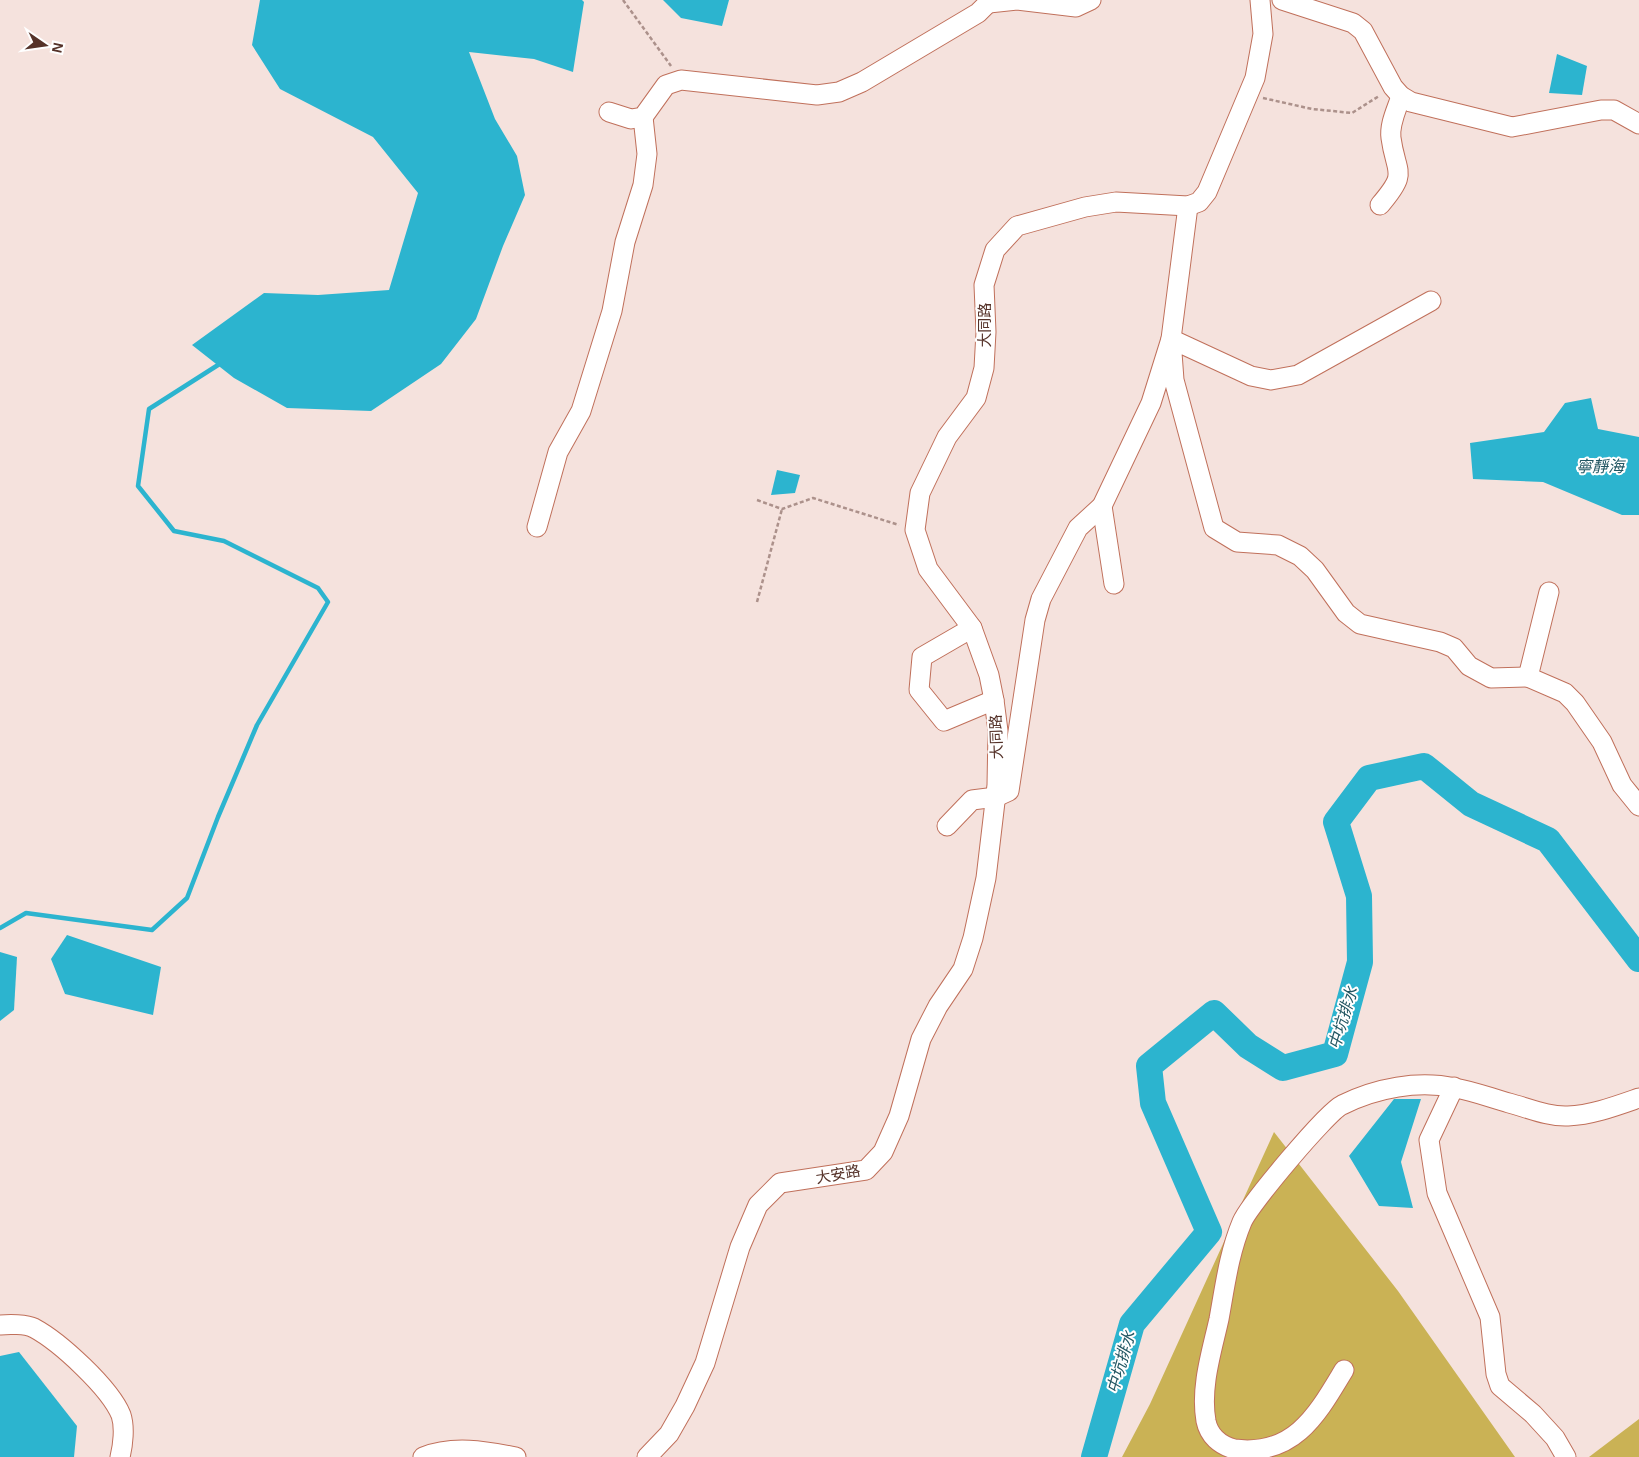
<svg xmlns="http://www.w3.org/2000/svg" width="1639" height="1457" font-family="Helvetica,'Noto Sans TC',sans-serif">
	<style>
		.forest { fill: #cab255 }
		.water { fill: #2cb4cf }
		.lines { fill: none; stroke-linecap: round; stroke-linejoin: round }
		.stream { stroke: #2cb4cf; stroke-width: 4.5 }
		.river { stroke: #2cb4cf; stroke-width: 26 }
		.minor-casing { stroke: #c0705b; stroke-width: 21 }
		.path { stroke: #ac918b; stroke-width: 2.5; stroke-dasharray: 4 2.5; stroke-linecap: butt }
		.minor { stroke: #fff; stroke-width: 19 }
		.labels { text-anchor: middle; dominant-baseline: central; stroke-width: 4; stroke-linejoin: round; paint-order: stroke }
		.street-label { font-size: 15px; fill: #553229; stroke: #fff }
		.water-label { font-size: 16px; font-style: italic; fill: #215662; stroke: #fff }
	</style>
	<rect width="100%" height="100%" fill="#f5e2dd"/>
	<g class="forest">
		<polygon points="1274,1132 1398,1291 1515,1457 1122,1457 1150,1404"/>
		<polygon points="1639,1419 1639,1457 1589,1457"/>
	</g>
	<g class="water">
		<polygon points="260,0 582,0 584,2 573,72 534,59 469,52 495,119 517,156 525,195 503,246 476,319 441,364 371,411 287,408 234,378 192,345 264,293 318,295 389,290 418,193 373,137 280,89 252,45"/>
		<polygon points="663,0 729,0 722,26 681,18"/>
		<polygon points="1557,54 1587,66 1582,95 1549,93"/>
		<polygon points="1591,398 1598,429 1639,437 1639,515 1622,515 1543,482 1473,479 1470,443 1544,432 1565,403"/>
		<polygon points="777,470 800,475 795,493 771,495"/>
		<polygon points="67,935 161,967 153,1015 65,994 51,959"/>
		<polygon points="0,952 17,957 14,1010 0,1021"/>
		<polygon points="1394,1099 1421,1099 1401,1162 1413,1208 1379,1206 1349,1156"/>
		<polygon points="19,1352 77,1426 74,1457 0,1457 0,1356"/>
	</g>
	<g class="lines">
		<polyline class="stream" points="0,928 26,913 152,930 187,898 218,817 257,725 328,602 318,588 224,541 174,531 138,486 149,409 218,365"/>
		<polyline class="river" points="1094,1457 1132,1324 1209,1232 1153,1103 1149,1066 1214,1013 1248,1046 1283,1068 1335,1054 1360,962 1359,896 1336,822 1369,778 1424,766 1471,804 1548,840 1639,959"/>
		<g class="minor-casing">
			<g id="minor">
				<polyline points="1282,0 1353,23 1363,31 1393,87 1401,96 1411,102 1512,127 1601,110 1614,110 1639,124"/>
				<polyline points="989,3 1017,0 1076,7 1091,0"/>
				<polyline points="609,112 631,119 643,117 666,85 681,80 817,95 839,92 862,82 978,13 991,0"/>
				<path d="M1380 205C1409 171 1396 175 1391 138 1389 124 1397 109 1401 96"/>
				<polyline points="1431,301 1298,375 1271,380 1251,376 1171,339 1174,380 1214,528 1237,542 1278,545 1300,556 1315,570 1346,613 1360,624 1440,642 1454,648 1469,666 1491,678 1528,677"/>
				<polyline points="1102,506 1114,584"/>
				<polyline points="537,527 558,452 581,411 612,311 625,242 643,185 647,154 643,117"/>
				<polyline points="1549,592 1528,677 1565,693 1575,703 1602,742 1622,785 1639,806"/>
				<polyline points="972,628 922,657 919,690 944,721 994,700"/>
				<polyline points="947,826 972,800 996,797 1009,791 1035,620 1041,599 1078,528 1102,506 1151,403 1171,339 1188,206"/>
				<polyline points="1454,1087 1429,1140 1437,1193 1490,1317 1496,1374 1500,1386 1533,1414 1555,1438 1566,1457"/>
				<path d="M0 1325C9 1324 26 1324 34 1328 60 1342 110 1388 121 1415 125 1427 123 1445 120 1457"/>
				<path d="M1344 1370C1318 1413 1295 1457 1234 1449 1220 1445 1209 1436 1206 1421 1200 1387 1212 1351 1219 1319 1225 1286 1229 1253 1242 1222 1249 1205 1327 1112 1342 1105 1376 1088 1418 1080 1455 1088 1473 1091 1491 1098 1509 1103 1528 1108 1549 1117 1568 1116 1592 1115 1616 1106 1639 1098"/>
				<path d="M423 1457C453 1445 485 1451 516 1457"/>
				<polyline points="647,1457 669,1434 685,1406 705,1363 740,1247 758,1205 780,1183 866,1170 883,1152 899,1116 921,1039 938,1006 963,969 973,938 986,878 997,785 998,731 994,700 989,675 972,628 928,569 915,530 920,493 947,437 976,398 984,368 986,332 984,285 995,250 1017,226 1085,207 1116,202 1188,206 1199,202 1207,192 1255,78 1263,34 1260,0"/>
			</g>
		</g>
		<g class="path">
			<polyline points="623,0 671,66"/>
			<polyline points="1263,98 1312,109 1352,113 1379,96"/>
			<polyline points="757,500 782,509 813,498 899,525"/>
			<polyline points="757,602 782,509"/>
		</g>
		<use href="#minor" class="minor"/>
	</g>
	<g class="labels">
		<g class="street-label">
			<text transform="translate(984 325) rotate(-90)">大同路</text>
			<text transform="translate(996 737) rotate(-92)">大同路</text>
			<text transform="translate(838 1174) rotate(-10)">大安路</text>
		</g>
		<g class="water-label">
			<text x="1600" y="466">寧靜海</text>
			<text transform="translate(1343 1018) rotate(-73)">中坑排水</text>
			<text transform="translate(1121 1362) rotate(-74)">中坑排水</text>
		</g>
	</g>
	<g transform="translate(45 45) rotate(103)" stroke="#ffffff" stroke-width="4" paint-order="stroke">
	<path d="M0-4L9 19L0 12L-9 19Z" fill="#553229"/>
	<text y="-8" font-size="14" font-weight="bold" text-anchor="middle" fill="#553229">N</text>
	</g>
</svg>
